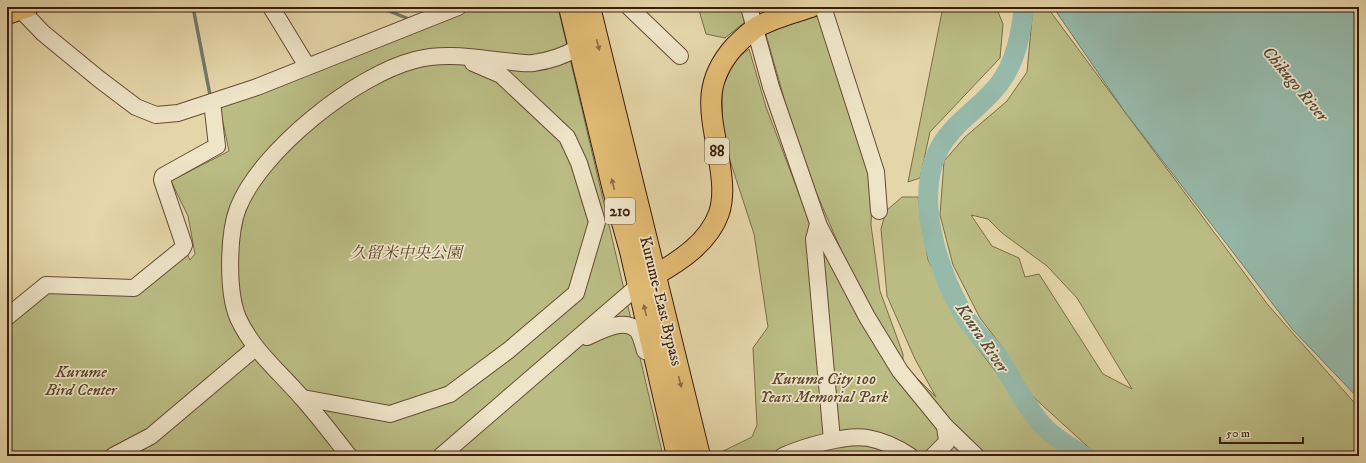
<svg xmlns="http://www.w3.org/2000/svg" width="1366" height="463" font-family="'IM FELL DW Pica','Noto Serif JP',serif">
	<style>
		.green { fill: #babc84; stroke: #7a6c49; fill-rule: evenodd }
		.water { fill: #96b9aa; stroke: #727a6c }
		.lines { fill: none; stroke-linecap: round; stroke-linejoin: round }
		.stream { stroke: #727a6c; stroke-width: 3.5 }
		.river { stroke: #96b9aa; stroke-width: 20 }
		.minor-casing { stroke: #664a35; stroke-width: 18 }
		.major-casing { stroke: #3b1c0e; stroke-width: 22 }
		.highway-casing { stroke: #3b1c0e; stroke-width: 24 }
		.minor { stroke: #eee4c7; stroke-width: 16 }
		.major { stroke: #e2bb74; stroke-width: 20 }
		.highway { stroke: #e2bb74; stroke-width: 22 }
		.oneway { fill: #8e6c41 }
		.labels { text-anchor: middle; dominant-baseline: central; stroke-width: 3.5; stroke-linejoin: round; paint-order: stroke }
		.shield { fill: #eee4c7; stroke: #715846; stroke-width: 1 }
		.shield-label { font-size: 15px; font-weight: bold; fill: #3b1c0e }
		.park-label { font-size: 16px; font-style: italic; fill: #5b442c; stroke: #eee4c7 }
		.street-label { font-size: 16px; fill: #3b1c0e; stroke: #eee4c7 }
		.water-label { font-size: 17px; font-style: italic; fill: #564b3d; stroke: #eee4c7 }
	</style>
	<rect width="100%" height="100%" fill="#e5d6a9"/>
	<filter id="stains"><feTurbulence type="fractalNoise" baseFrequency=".005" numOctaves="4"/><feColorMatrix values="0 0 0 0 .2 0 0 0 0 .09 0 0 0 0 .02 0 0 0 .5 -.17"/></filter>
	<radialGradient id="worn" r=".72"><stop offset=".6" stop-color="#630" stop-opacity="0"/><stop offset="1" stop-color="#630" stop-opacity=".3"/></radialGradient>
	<g class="green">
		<polygon points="471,7 558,7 663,456 7,456 7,325 44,294 66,289 120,295 186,251 190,260 195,254 188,216 171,181 229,151 220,108 224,102"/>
		<polygon points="698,7 741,7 746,21 725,38 706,34"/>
		<polygon points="943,7 996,7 1003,24 1000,58 930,132 920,178 908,182"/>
		<path d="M1033 7H1047L1268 305 1359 408V456H1098L1030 394 1003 348 980 318 953 265 940 215 944 161 965 137 1007 101 1027 72ZM971 215 988 219 1002 233 1047 266 1077 298 1132 389 1103 374 1039 274 1025 277 1019 258 992 246Z"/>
		<polygon points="819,14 873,174 871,225 880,291 903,354 903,364 936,397 915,359 887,296 881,229 886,211 902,197 918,197 928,260 967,334 1043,434 1072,456 713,456 752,437 757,425 753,348 768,327 754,234 723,139 722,89 734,61 749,49 766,107 804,207 854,280 800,155 765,31"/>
	</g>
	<polygon class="water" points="1053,7 1359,7 1359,399 1292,329 1125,112"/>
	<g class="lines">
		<g class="stream">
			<polyline points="193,7 210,95"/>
			<polyline points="379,7 409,19"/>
		</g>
		<path class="river" d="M1024 7C1021 33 1016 62 999 84 980 109 950 124 937 153 915 201 938 269 962 312 971 329 987 342 998 357 1014 381 1025 407 1045 428 1056 439 1071 447 1084 456"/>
		<g class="minor-casing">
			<g id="minor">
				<polyline points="271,7 307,66"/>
				<polyline points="629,7 680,56"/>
				<polyline points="749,7 771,87 819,226 867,317 900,371 945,426 976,456"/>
				<polyline points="823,7 876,172 879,211"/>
				<polyline points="20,9 43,33 99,79 136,107 156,115 178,113 257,87 458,7"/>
				<polyline points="818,224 814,239 832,440"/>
				<polyline points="7,317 46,285 134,288 182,249 184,245 181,236 162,180 163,176 217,146 212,102"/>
				<path d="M587 337C600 331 624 317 637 330 641 335 643 345 645 351"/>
				<polyline points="303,398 390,414 450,394 509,350 576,293 597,222 579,163 567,137 501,75 473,63"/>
				<polyline points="113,456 151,436 255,348"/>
				<path d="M349 456C334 437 319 417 303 399 280 372 253 351 238 318 227 292 228 234 238 208 261 150 356 75 415 60 444 52 476 58 505 61 514 62 525 64 533 63 548 61 566 55 579 47"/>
				<polyline points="441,456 639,285 647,280"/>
				<path d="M783 456C803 447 846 434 868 438 884 441 897 447 910 456"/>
				<polyline points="933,456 947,442 945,426"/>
			</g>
		</g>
		<g class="major-casing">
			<g id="major">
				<polyline points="7,14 28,7"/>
				<path d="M655 275C680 261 709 242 719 213 726 192 720 167 717 147 709 106 705 80 734 47 740 41 749 32 757 27 773 18 793 13 811 7"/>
			</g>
		</g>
		<g class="highway-casing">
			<g id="highway">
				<polyline points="570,7 614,190 631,251 678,456"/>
				<polyline points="589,7 699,456"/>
			</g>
		</g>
		<use href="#minor" class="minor"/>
		<use href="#major" class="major"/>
		<use href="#highway" class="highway"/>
	</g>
	<defs><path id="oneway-solid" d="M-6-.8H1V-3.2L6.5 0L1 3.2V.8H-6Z"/></defs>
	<g class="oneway">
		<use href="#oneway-solid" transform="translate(598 45) rotate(76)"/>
		<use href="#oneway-solid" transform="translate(613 184) rotate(-104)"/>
		<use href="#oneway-solid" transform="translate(645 310) rotate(-103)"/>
		<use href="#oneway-solid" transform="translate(680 382) rotate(76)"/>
	</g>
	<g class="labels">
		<g class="shield">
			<rect x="705" y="138" width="24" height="26" rx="3"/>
			<rect x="605" y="198" width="30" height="26" rx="3"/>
		</g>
		<g class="shield-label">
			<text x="717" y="151">88</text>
			<text x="620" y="211">210</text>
		</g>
		<g class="park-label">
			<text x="406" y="253">久留米中央公園</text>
			<text x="81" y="372">Kurume<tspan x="81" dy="18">Bird Center</tspan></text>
			<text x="824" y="379">Kurume City 100<tspan x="824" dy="18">Years Memorial Park</tspan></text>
		</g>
		<g class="street-label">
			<text transform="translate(661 301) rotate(76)">Kurume-East Bypass</text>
		</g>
		<g class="water-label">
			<text transform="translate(1295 84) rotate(50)">Chikugo River</text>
			<text transform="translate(982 338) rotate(56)">Koura River</text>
		</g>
	</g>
	<rect width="1366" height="463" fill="none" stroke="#e5d6a9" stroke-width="24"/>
	<rect x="8" y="8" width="1350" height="447" fill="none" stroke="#3b1c0e" stroke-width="2"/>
	<rect x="12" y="12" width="1342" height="439" fill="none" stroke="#3b1c0e"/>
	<path d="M1220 437v6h83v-6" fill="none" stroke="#3b1c0e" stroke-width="2"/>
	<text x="1226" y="437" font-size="12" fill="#3b1c0e" stroke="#eee4c7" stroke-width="3" paint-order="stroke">50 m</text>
	<rect width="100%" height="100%" filter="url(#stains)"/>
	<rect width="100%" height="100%" fill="url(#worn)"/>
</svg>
